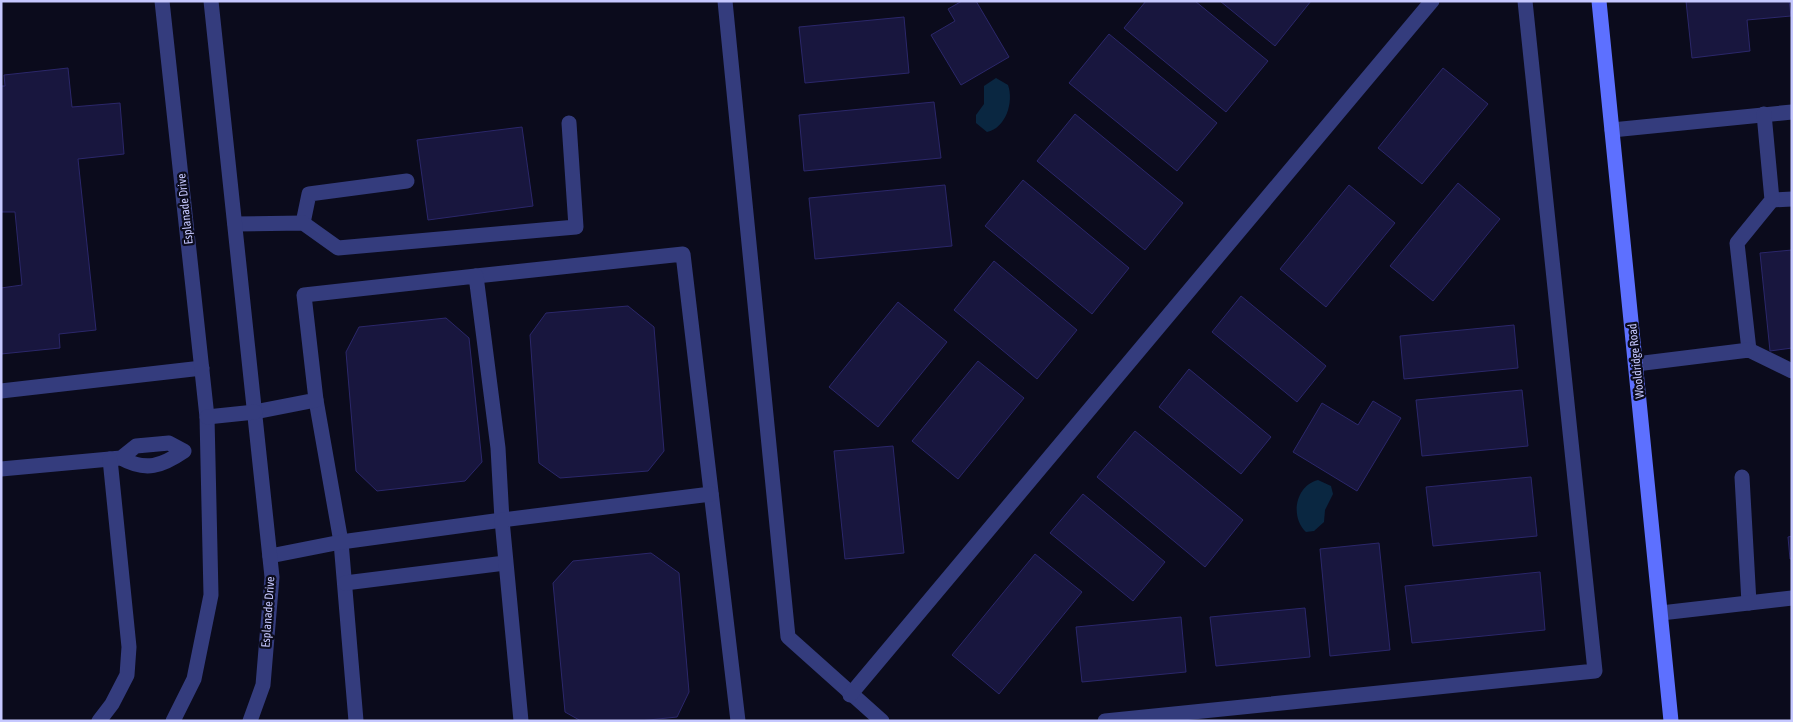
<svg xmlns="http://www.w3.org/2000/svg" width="1793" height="722" font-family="'Asap Condensed',sans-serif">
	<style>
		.water { fill: #0a2741 }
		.building { fill: #18163e; stroke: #2b276a }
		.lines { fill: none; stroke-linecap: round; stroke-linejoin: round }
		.lane { stroke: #343c7d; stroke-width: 15 }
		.street { stroke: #343c7d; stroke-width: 15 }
		.secondary { stroke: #5d70ff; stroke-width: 15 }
		.labels { text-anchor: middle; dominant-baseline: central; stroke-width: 4.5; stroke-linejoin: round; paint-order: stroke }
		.street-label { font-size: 12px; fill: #c6c8ff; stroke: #0b0b1c }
	</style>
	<rect width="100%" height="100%" fill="#0b0b1c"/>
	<g class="water">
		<path d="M996 78 1008 85C1014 102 1006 128 987 132L976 123V115L984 104V86Z"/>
		<path d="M1318 480 1331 486 1333 494 1325 510 1324 522 1314 531 1306 532C1290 517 1295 486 1318 480Z"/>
	</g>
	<g class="building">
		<polygon points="962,1 976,1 1009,57 961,85 931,35 955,21 948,9"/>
		<polygon points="1146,1 1195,1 1268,61 1226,112 1124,28"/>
		<polygon points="1220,1 1311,1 1275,46"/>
		<polygon points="1686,1 1789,1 1791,16 1747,20 1750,51 1692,58"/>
		<polygon points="904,17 909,73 805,83 799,27"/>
		<polygon points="1109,34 1217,123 1177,171 1069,83"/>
		<polygon points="68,68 72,107 120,103 124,154 78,159 96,330 59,334 60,348 1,354 1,288 22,285 15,212 1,212 1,86 5,86 4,75"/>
		<polygon points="1443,68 1488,104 1422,184 1378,148"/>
		<polygon points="934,102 941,158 804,171 799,115"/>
		<polygon points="1075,114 1183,203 1145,250 1037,161"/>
		<polygon points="522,127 533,206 428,220 417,140"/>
		<polygon points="1023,180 1129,268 1092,314 985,226"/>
		<polygon points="1458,183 1500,219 1433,301 1390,266"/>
		<polygon points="945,185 952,246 815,259 809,198"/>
		<polygon points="1349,185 1395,223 1326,307 1280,269"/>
		<polygon points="1792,250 1792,348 1770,351 1760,253"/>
		<polygon points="994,261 1077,330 1037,379 954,310"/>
		<polygon points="1241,296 1326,366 1297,402 1212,332"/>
		<polygon points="898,302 947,342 878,427 829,387"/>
		<polygon points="628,306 654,327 664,451 648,471 560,478 539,463 530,335 546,313"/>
		<polygon points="446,318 469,338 482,462 465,481 377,491 356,471 346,352 359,327"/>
		<polygon points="1514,325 1518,368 1404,379 1400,336"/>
		<polygon points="978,361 1024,398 958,479 912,441"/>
		<polygon points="1189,369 1271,437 1241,474 1159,407"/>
		<polygon points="1522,390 1528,446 1422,456 1416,400"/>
		<polygon points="1373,401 1401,418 1357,491 1293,452 1322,403 1358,425"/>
		<polygon points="1135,431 1243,520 1205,567 1097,477"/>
		<polygon points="893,446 904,553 845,559 834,451"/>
		<polygon points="1531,477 1537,536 1433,546 1426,487"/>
		<polygon points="1083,494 1165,562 1133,601 1050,533"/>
		<polygon points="1792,536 1792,559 1790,559 1788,537"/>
		<polygon points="1379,543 1390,650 1330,656 1320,549"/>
		<polygon points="651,553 679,573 689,692 677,717 639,721 581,721 565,712 553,583 573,561"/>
		<polygon points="1035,554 1082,592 999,694 952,655"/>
		<polygon points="1540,572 1545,630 1412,643 1405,586"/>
		<polygon points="1305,608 1310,657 1216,666 1210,617"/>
		<polygon points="1181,617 1186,672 1082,682 1076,627"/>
	</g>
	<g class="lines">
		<g class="lane">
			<polyline points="725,1 788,637 882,721"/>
			<polyline points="1612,130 1792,112"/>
			<polyline points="1772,200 1792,199"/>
			<polyline points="303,223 309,194 407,181"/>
			<polyline points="235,224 303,223 338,248 576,227 569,123"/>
			<polyline points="476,276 683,254 738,721"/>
			<polyline points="1749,350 1737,243 1772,200 1764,114"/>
			<polyline points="1636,364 1749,350 1792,371"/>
			<polyline points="1,391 202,368"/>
			<polyline points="316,400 341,542 356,721"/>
			<polyline points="255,412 316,400 304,295 476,276 498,448 502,520 341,542 270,556"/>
			<path d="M1 469 121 458 136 446 169 443 184 451C162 466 146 472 121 458"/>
			<polyline points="1742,477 1749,603"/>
			<polyline points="345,583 505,563"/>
			<polyline points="1661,613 1792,598"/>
			<polyline points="850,695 1432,1"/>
			<polyline points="99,721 112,704 127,675 129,647 110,459"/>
			<polyline points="521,721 502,520 711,494"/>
			<polyline points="1105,721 1595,671 1525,1"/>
		</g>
		<g class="street">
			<polyline points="162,1 207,417 211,595 194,679 173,721"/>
			<polyline points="211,1 272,577 263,685 250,721"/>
			<polyline points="207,417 255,412"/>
		</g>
		<polyline class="secondary" points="1599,1 1671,721"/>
	</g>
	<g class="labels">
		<g class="street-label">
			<text transform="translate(185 209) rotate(-96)">Esplanade Drive</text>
			<text transform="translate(1636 361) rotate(-96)">Wooldridge Road</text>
			<text transform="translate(268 612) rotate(-86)">Esplanade Drive</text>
		</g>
	</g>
	<rect width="1793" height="722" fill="none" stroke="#c6c8ff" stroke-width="5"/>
</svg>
